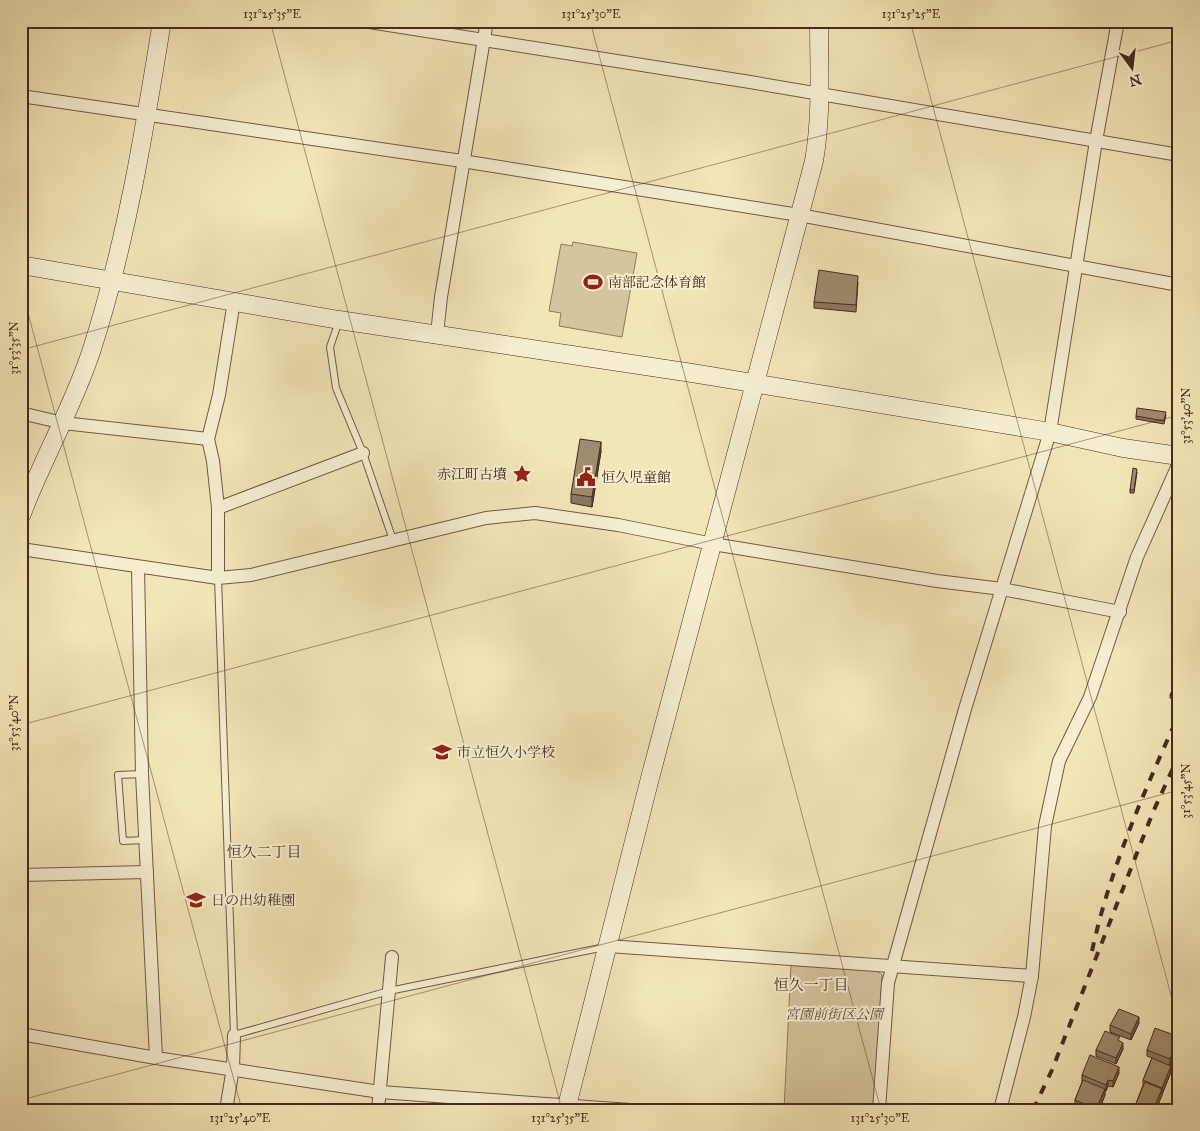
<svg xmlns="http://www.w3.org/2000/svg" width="1200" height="1131" font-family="'IM FELL Great Primer','Noto Serif JP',serif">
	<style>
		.green { fill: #d5c59e; stroke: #8e785e }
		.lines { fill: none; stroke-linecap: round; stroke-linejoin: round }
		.lane-casing { stroke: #715944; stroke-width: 8 }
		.street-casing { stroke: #715944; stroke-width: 14 }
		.secondary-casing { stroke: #462a1d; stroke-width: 19 }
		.lane { stroke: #f7eed1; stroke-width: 6 }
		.street { stroke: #f7eed1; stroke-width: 12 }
		.secondary { stroke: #f7eed1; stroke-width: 18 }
		.rail { stroke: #462a1d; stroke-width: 4; stroke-dasharray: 9 9; stroke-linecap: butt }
		.wall { fill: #89785f; stroke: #462a1d }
		.shaded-wall { fill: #6f614d; stroke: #462a1d }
		.building { fill: #9f8b6e; stroke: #462a1d }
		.ticks { fill: none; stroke: #462a1d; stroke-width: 1; stroke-opacity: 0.45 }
		.labels { text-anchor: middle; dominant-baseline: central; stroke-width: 4; stroke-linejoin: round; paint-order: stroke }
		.poi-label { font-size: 14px; fill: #462a1d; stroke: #f7eed1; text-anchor: start }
		.park-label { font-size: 14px; font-style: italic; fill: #634937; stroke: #f7eed1 }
		.neighbourhood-label { font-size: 15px; fill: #462a1d; stroke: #f7eed1 }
		.neatline { fill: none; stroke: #462a1d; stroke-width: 2 }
		.ticks-label { font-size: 12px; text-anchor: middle; fill: #462a1d }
	</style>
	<rect width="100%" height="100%" fill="#f2e5b8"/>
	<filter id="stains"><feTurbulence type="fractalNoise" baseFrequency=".004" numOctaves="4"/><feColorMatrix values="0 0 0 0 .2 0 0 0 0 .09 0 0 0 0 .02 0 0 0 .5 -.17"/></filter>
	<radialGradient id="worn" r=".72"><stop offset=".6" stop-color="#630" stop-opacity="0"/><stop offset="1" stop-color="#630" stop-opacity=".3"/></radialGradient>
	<g class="green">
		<polygon points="573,242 637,253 622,337 559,326 561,313 549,311 561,244 572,246"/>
		<polygon points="791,965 876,970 882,975 874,1110 784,1110"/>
	</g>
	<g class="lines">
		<g class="lane-casing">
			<g id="lane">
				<polyline points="339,321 330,347 336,388 363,453 393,540"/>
				<polyline points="218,578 234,1035 389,991 605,947"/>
				<polyline points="142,774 118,775 123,841 145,840"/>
			</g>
		</g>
		<g class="street-casing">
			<g id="street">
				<polyline points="363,21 750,82 1179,155"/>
				<polyline points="21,96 462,161 799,215 1179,285"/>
				<polyline points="437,334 441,297 487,21"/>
				<polyline points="21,413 63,423 208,439"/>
				<polyline points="218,508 363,453"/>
				<polyline points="21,549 218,578 251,575 486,518 535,513 618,525 713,544 937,581 1002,589 1120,612"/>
				<polyline points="138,567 142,774 156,1058"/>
				<polyline points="218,578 218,508 213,461 208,439 219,395 234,301"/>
				<polyline points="21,875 147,872"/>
				<polyline points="608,946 1032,976"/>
				<polyline points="21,1034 156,1058 380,1092 630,1110"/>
				<polyline points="226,1110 233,1068 234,1035"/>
				<polyline points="378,1110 392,957"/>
				<polyline points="879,1110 888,983 965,709 1050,432 1096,141 1118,21"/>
				<polyline points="1000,1110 1024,1017 1032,976 1045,826 1059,761 1090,697 1137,557 1179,463"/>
			</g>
		</g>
		<g class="secondary-casing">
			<g id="secondary">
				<polyline points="21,265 339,320 692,373 1050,432 1123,448 1179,456"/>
				<path d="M21 516C42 460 72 409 91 352 126 244 144 133 162 21"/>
				<path d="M566 1110 650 778 814 161C822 115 819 68 819 21"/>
			</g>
		</g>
		<use href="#lane" class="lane"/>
		<use href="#street" class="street"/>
		<use href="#secondary" class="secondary"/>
		<g class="rail">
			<path d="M1092 951C1110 868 1145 790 1179 714"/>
			<polyline points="1033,1110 1052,1070 1153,812 1179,755"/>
		</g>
	</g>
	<g class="wall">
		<polygon points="858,282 856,312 814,308 814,302"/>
		<polygon points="1166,415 1164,424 1136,419 1136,416"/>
		<polygon points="601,451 592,507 571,503 571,494"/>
		<polygon points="1137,472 1134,493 1130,493 1130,490"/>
		<polygon points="1179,675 1179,702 1170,698 1170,695"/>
		<polygon points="1139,1023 1131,1040 1110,1032 1110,1025"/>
		<polygon points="1174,1040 1177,1048 1170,1065 1171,1072 1156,1110 1130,1110 1134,1109 1143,1085 1143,1080 1152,1058 1147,1056 1147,1050"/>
		<polygon points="1120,1041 1123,1049 1116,1064 1096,1056 1096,1050"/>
		<polygon points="1119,1073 1113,1087 1108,1086 1106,1091 1105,1091 1105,1095 1099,1110 1083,1110 1075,1106 1075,1100 1082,1082 1082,1075"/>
	</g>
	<g class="shaded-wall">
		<polygon points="601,442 601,451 592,507 592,497"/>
		<polygon points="1139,1017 1139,1023 1131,1040 1131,1034"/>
		<polygon points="1177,1042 1177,1048 1170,1065 1170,1059"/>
		<polygon points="1123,1043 1123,1049 1116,1064 1116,1058"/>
		<polygon points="1171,1066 1171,1072 1162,1094 1162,1088"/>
		<polygon points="1119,1067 1119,1073 1113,1087 1113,1081"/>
		<polygon points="1108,1080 1108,1086 1106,1091 1106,1085"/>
		<polygon points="1105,1089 1105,1095 1099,1110 1096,1110"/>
		<polygon points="1162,1089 1162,1095 1156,1110 1153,1110"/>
	</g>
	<g class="building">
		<polygon points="819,270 858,276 856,305 814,302"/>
		<polygon points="1137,408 1166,412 1164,421 1136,416"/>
		<polygon points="580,439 601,442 592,497 571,494"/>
		<polygon points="1133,468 1137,469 1134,490 1130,490"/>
		<polygon points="1179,675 1179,699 1170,695"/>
		<polygon points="1119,1009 1139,1017 1131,1034 1110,1025"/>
		<polygon points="1155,1028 1174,1035 1173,1040 1177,1042 1170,1059 1147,1050"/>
		<polygon points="1105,1031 1120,1037 1118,1040 1123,1043 1116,1058 1096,1050"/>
		<polygon points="1090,1055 1119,1067 1113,1081 1108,1080 1106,1085 1082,1075"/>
		<polygon points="1152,1058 1171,1066 1162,1088 1143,1080"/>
		<polygon points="1083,1080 1105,1089 1096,1109 1075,1100"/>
		<polygon points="1145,1082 1162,1089 1153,1110 1140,1110 1134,1108"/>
	</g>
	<path class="ticks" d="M270 21 562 1110M590 21 881 1110M910 21 1179 1025M21 287 242 1110M21 350 1179 40M21 725 1179 415M21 1100 1179 790"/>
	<defs>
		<g id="stadium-bare" transform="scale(1.5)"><path d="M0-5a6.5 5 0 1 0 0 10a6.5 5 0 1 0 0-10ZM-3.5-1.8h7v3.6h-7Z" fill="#8f2418" stroke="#f7eed1" stroke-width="2.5" paint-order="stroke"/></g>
		<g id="sight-bare" transform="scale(1.5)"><path d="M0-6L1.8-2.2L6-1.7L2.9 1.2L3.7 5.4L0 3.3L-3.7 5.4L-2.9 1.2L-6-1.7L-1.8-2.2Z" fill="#8f2418" stroke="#f7eed1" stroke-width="2.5" paint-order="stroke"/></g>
		<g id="civic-bare" transform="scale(1.5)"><path d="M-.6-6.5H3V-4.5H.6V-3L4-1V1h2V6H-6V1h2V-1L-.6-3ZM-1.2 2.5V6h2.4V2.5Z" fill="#8f2418" stroke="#f7eed1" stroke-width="2.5" paint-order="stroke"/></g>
		<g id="school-bare" transform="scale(1.5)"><path d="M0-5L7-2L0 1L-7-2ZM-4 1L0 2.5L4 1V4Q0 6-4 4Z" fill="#8f2418" stroke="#f7eed1" stroke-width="2.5" paint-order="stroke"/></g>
	</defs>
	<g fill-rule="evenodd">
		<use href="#stadium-bare" x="593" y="282"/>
		<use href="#sight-bare" x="522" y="474"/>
		<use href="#civic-bare" x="586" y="477"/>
		<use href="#school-bare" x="442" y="752"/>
		<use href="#school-bare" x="196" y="900"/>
	</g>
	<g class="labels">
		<g class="poi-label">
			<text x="608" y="282">南部記念体育館</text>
			<text x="507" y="474" text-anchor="end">赤江町古墳</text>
			<text x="601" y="477">恒久児童館</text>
			<text x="457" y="752">市立恒久小学校</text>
			<text x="211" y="900">日の出幼稚園</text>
		</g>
		<g class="park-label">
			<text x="834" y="1014">宮園前街区公園</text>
		</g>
		<g class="neighbourhood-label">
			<text x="264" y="852">恒久二丁目</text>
			<text x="811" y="985">恒久一丁目</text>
		</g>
	</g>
	<rect width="1200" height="1131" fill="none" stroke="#f2e5b8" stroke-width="55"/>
	<g transform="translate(1132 68) rotate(165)" stroke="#f7eed1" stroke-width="4" paint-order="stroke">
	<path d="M0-4L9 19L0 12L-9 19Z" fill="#462a1d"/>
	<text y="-8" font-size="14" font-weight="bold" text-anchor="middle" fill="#462a1d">N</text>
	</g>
	<rect x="28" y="28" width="1144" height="1076" class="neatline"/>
	<g class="ticks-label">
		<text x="272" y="18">131°25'35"E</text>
		<text x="591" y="18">131°25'30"E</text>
		<text x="911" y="18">131°25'25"E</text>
		<text transform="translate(14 348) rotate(-90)" y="4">31°53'35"N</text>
		<text transform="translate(1186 416) rotate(-90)" y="4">31°53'40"N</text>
		<text transform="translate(14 723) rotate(-90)" y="4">31°53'40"N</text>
		<text transform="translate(1186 791) rotate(-90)" y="4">31°53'45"N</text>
		<text x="240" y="1122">131°25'40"E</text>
		<text x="560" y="1122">131°25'35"E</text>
		<text x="880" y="1122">131°25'30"E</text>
	</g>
	<rect width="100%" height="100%" filter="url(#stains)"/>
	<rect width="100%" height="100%" fill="url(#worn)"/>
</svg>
